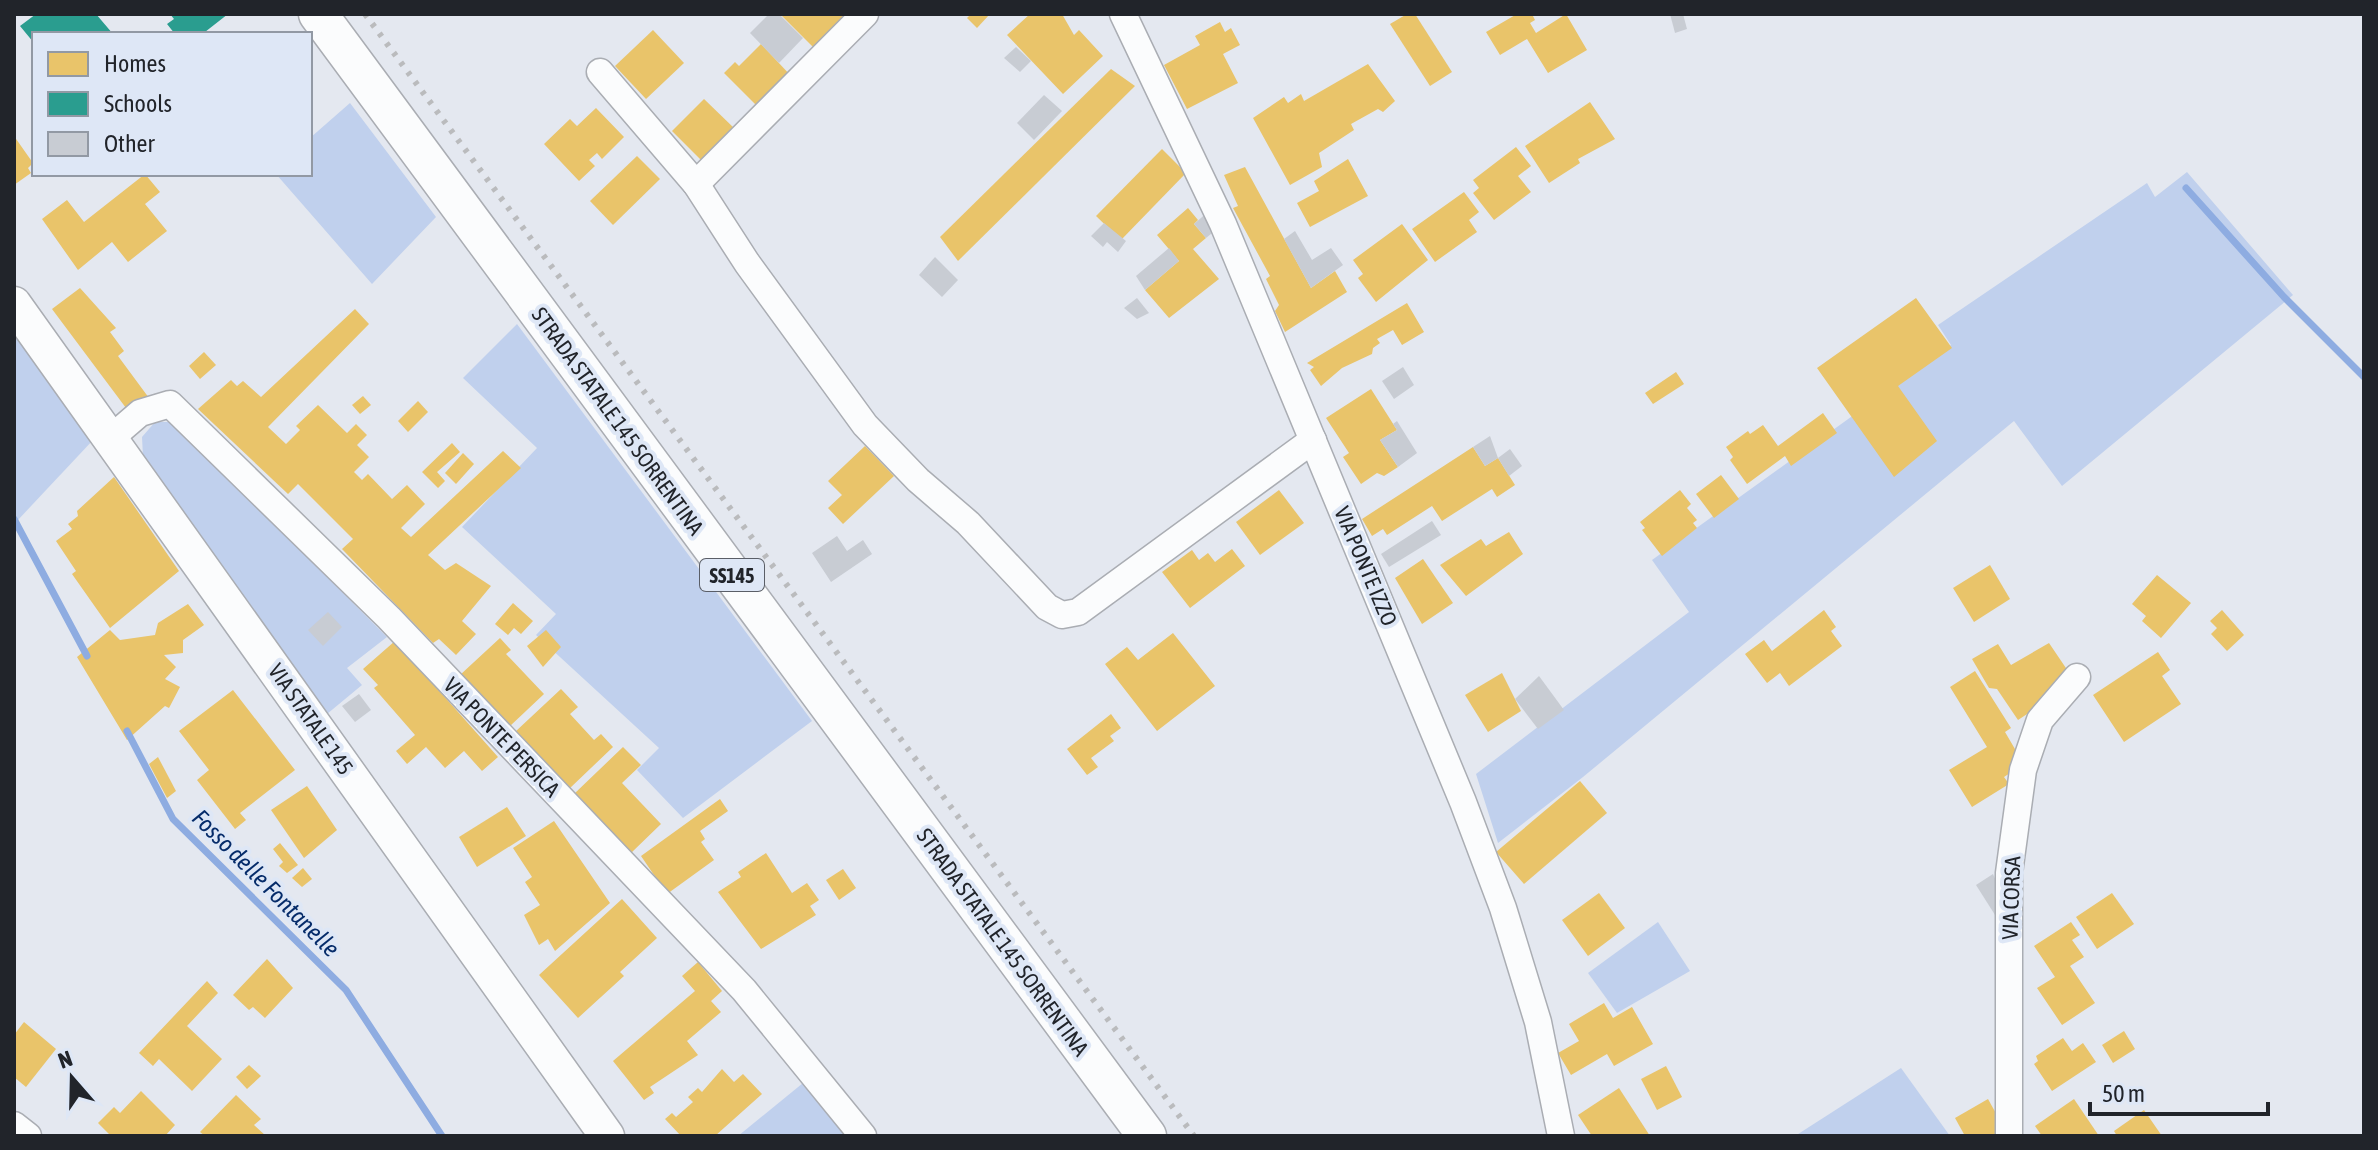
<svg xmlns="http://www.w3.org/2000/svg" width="2378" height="1150" font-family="'Asap Condensed',sans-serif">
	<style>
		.green { fill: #c0d0ed }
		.homes { fill: #e9c46a }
		.schools { fill: #2a9d8f }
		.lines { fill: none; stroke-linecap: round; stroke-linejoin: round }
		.stream { stroke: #8eace1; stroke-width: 7 }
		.building { fill: #c8ccd3 }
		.minor-casing { stroke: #aaadb3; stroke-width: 29 }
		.major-casing { stroke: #aaadb3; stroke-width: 37 }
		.highway-casing { stroke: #aaadb3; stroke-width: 41 }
		.minor { stroke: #fbfcfd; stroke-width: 26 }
		.major { stroke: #fbfcfd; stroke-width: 34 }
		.highway { stroke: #fbfcfd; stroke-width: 38 }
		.rail { stroke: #babbbd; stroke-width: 6; stroke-dasharray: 4 8; stroke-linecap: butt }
		.labels { text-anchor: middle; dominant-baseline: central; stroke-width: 8; stroke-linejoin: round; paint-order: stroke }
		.shield { fill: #dee7f6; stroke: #5a5e67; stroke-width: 2 }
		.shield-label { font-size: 20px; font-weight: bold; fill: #21242a }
		.street-label { font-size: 22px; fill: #21242a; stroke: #dee7f6 }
		.water-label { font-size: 24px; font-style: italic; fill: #062c6a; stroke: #dee7f6 }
	</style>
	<rect width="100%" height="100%" fill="#e4e8f0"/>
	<g class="green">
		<polygon points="350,103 436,217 372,284 276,174 310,174 310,138"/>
		<polygon points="2187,172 2293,295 2062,486 2014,421 1583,777 1498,843 1476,774 1689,612 1652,560 1951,345 1938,325 2147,183 2155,197"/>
		<polygon points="14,323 93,440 17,521 14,519"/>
		<polygon points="517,324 812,721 683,818 637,770 659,748 536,635 556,614 462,527 537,448 463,378"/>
		<polygon points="155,422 172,422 387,637 347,668 362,685 327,714 143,457 142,437"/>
		<polygon points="1658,922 1690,971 1617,1013 1588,973"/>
		<polygon points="1901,1068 1950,1136 1795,1136"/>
		<polygon points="803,1083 850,1136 738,1136"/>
	</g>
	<g class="homes">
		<polygon points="784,14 845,14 848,17 816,50 782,16"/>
		<polygon points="971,14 990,14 977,28 967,18"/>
		<polygon points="1030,14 1062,14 1074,35 1079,30 1103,56 1063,94 1007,35"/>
		<polygon points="1407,14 1415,14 1452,72 1430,86 1390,24"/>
		<polygon points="1517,14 1532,14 1535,20 1530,23 1536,33 1566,14 1587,50 1548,73 1527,39 1500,55 1486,32"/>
		<polygon points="1220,22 1225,32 1231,28 1240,45 1223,54 1238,83 1187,109 1164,65 1200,45 1195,36"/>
		<polygon points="653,30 684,63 646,99 615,66"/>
		<polygon points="761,44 792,77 760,109 724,73 735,62 739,66"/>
		<polygon points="1368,64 1395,101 1383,112 1378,109 1351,124 1354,130 1319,153 1322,167 1290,185 1253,118 1284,97 1288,103 1301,94 1304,101"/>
		<polygon points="1111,69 1135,86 958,261 940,237"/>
		<polygon points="704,99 735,129 703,162 672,131"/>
		<polygon points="1590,102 1615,139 1578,159 1580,163 1549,183 1525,146"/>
		<polygon points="596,108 624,137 602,159 597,153 589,160 595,166 579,181 544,144 570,119 577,126"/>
		<polygon points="14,136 33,163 28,168 31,173 14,185"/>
		<polygon points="1516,147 1531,166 1518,176 1531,192 1494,220 1473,193 1479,188 1473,180"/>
		<polygon points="1162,149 1186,173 1121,240 1096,216"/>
		<polygon points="637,156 660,179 613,225 590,201"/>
		<polygon points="1348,159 1368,196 1310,227 1297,203 1319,191 1314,181"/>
		<polygon points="1245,167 1311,288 1335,271 1347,292 1285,332 1275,311 1279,305 1266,279 1270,276 1233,208 1238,206 1224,175"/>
		<polygon points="145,174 160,192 145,204 167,231 128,262 112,242 78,270 42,219 67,200 84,222"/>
		<polygon points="1464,192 1479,212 1469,220 1477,232 1435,262 1412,229"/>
		<polygon points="1188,208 1198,220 1194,224 1206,238 1193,249 1219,279 1169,318 1145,290 1179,261 1157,235"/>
		<polygon points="1402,224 1428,260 1376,302 1358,278 1363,274 1353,260"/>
		<polygon points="80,288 116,328 110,332 124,351 118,356 149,398 129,412 52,309"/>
		<polygon points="1916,298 1952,348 1898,386 1937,441 1894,477 1817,368"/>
		<polygon points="1407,303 1424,332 1402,345 1393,330 1377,339 1380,343 1373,348 1372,354 1342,368 1321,386 1310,370 1314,367 1307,363"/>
		<polygon points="355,309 369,324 268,427 286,444 300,430 296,426 318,405 347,433 356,424 367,435 357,445 369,457 354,472 362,480 368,474 392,499 407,485 425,504 401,528 411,537 503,451 521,468 428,555 445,570 456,563 491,586 462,621 476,634 456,655 439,639 433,643 342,549 353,539 298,484 288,494 198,409 231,380 237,386 243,381 261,397"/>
		<polygon points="204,352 216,365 200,379 189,366"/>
		<polygon points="1676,372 1684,384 1653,404 1645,393"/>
		<polygon points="1371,389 1397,430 1380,440 1398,467 1384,476 1377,473 1361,484 1343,457 1349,453 1326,418"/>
		<polygon points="363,396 371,405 360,414 352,405"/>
		<polygon points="418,401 428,412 408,432 398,421"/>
		<polygon points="1823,413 1837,433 1791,466 1785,456 1747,484 1730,460 1733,457 1726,447 1748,431 1750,434 1763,425 1778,446"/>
		<polygon points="452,443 460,452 437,472 445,481 438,488 422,472"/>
		<polygon points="865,446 894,476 843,524 828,508 842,495 828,481"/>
		<polygon points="1473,447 1485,466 1498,458 1515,485 1497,497 1492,489 1442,521 1432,506 1387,535 1383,529 1372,536 1362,519"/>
		<polygon points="463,453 474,464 456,484 445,473"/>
		<polygon points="1721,475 1739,499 1714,518 1696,494"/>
		<polygon points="114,477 179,571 110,628 72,574 76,571 56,541 72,529 68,524 78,516 77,511"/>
		<polygon points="1279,490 1304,523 1260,555 1236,522"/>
		<polygon points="1680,490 1691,504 1687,508 1697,520 1693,523 1697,528 1662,556 1642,530 1645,528 1640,522"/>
		<polygon points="1509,532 1523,554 1466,596 1440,565 1481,539 1486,546"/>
		<polygon points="1232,549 1245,566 1190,608 1162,572 1192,550 1199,560 1208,553 1215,562"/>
		<polygon points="1423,559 1453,603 1422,624 1395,578"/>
		<polygon points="1990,565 2010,599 1974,622 1953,588"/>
		<polygon points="2157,575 2191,603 2161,638 2142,621 2146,616 2132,604"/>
		<polygon points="513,603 533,621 521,634 514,628 508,635 495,624"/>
		<polygon points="188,604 204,625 183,640 183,653 164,655 176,667 165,679 180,687 169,708 165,706 127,740 77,657 110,630 120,640 155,635 158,623"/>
		<polygon points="1824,610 1836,627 1831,631 1842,646 1789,686 1780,673 1767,683 1745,654 1764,640 1772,651"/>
		<polygon points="2222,610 2244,635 2227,651 2211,634 2217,628 2210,621"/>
		<polygon points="546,630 561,647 543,667 527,646"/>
		<polygon points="1173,633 1215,686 1157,731 1105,664 1127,647 1138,660"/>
		<polygon points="500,638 511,650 506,654 544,694 509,727 460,675"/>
		<polygon points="395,641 498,757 482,771 464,751 445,768 426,747 407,764 396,751 415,735 374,688 378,685 363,669"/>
		<polygon points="2049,643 2070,674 2041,697 2044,703 2018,720 1997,689 1989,688 1972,659 1998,644 2011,665"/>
		<polygon points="2158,652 2170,670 2162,676 2181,704 2124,742 2093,695"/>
		<polygon points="1975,671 2011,728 2005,732 2022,761 2019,767 2004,777 2009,784 1972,807 1949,770 1987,747 1950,687"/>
		<polygon points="1502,673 1521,711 1488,732 1465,695"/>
		<polygon points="561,689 578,707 570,714 594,740 601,734 613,747 569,789 515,732"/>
		<polygon points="233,690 295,770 240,813 246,820 235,829 197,780 209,770 179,731"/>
		<polygon points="1111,714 1121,728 1110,736 1114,741 1091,758 1098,767 1087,775 1067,749"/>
		<polygon points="623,747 641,765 622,783 661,824 631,853 574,794"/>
		<polygon points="158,757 176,791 167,798 149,764"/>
		<polygon points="1580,781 1607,813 1524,884 1496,852"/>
		<polygon points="307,786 337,830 304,858 271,810"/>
		<polygon points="720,799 728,811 700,831 705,839 701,842 714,860 667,894 641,856"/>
		<polygon points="507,807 526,836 477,867 459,837"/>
		<polygon points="554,821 610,903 555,951 548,939 539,945 524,915 540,905 525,882 532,877 513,848"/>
		<polygon points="280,843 298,865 287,873 279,866 283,862 273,849"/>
		<polygon points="766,853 792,893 807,883 819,900 810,906 816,915 761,949 718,892 741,877 738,872"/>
		<polygon points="303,868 312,879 302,887 292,878"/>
		<polygon points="843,869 856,888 839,900 826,880"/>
		<polygon points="1599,893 1625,928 1588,956 1562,920"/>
		<polygon points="2112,893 2134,924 2097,949 2076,917"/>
		<polygon points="622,899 657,938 620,972 624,976 578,1018 539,975"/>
		<polygon points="2071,922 2080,935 2072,940 2084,957 2070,966 2095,1003 2062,1025 2037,988 2055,977 2034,946"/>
		<polygon points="267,959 293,988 265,1018 253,1007 249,1010 233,995"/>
		<polygon points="698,962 722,991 711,1001 721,1012 687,1041 698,1055 650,1087 654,1093 644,1100 613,1061 695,991 682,976"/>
		<polygon points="207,981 218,993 187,1026 222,1059 192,1091 159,1059 153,1066 139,1053"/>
		<polygon points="1604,1003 1613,1018 1632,1007 1653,1044 1614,1066 1607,1054 1571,1075 1558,1053 1579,1041 1569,1024"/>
		<polygon points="24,1022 56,1049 26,1087 14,1077 14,1035"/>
		<polygon points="2124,1031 2135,1049 2113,1063 2102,1045"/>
		<polygon points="2063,1038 2072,1051 2083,1043 2096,1062 2052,1091 2034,1064 2038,1061 2036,1056"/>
		<polygon points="249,1065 261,1076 247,1089 236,1077"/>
		<polygon points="1666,1066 1682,1097 1657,1110 1641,1079"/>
		<polygon points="722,1069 734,1082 743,1074 762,1094 715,1136 681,1136 665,1119 672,1113 676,1117 693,1102 688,1097 698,1088 702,1092"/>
		<polygon points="1619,1088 1650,1136 1592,1136 1578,1115"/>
		<polygon points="141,1091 175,1125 165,1136 111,1136 98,1123 114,1107 120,1113"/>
		<polygon points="236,1095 261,1119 254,1125 266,1136 205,1136 200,1132"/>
		<polygon points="1988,1099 2003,1126 2000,1136 1965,1136 1955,1118"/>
		<polygon points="2074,1099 2099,1136 2042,1136 2035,1126"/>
		<polygon points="2144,1110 2162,1136 2117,1136 2114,1131"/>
	</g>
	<g class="schools">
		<polygon points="36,14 96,14 113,34 34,34 34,43 20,26"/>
		<polygon points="170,14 228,14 205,32 206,34 175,34 167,24 174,19"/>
	</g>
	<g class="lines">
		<g class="stream">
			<polyline points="2186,188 2284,297 2364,377"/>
			<polyline points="14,519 87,656"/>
			<polyline points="127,731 173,819 346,990 442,1136"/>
		</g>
	</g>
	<g class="building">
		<polygon points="769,14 779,14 803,38 779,63 750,33"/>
		<polygon points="1670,14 1683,14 1687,29 1675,33"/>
		<polygon points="1016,47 1031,61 1020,72 1004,58"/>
		<polygon points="1044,95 1062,111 1034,140 1017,123"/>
		<polygon points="1209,211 1217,229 1206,238 1194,224"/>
		<polygon points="1104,223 1126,241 1118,252 1107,242 1103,247 1091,236"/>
		<polygon points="1295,231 1312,260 1331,248 1343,265 1311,288 1284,239"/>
		<polygon points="1169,248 1179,261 1145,290 1136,276"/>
		<polygon points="935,257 958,280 942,297 919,275"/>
		<polygon points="1137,298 1149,313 1137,319 1124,308"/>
		<polygon points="1403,367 1414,385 1394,399 1382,381"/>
		<polygon points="1397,421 1417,453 1398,467 1380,440 1397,430 1393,424"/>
		<polygon points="1490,436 1498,458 1485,466 1473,447"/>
		<polygon points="1510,449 1522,466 1509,476 1498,458"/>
		<polygon points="1432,521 1441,535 1389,567 1381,554"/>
		<polygon points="837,536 847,551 863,540 872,554 831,582 812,553"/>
		<polygon points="328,612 342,627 323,646 308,630"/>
		<polygon points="1539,676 1564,710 1538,729 1515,699"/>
		<polygon points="359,694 371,710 355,722 342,706"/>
		<polygon points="1993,874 2003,898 2002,926 1976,885"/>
	</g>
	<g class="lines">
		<g class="minor-casing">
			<g id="minor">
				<polyline points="1123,14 1223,224 1463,802 1503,908 1538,1022 1561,1136"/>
				<polyline points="600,72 696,184 747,263 865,425 918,480 968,523 1047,607 1062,615 1078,612 1313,440"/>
				<polyline points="696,184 865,14"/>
				<polyline points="111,438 140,413 170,404 389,618 744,990 863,1136"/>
				<polyline points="14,1125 28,1136"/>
				<polyline points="2009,1136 2009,873 2023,770 2040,720 2077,677"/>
			</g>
		</g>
		<g class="major-casing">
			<polyline id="major" points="14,304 607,1136"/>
		</g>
		<g class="highway-casing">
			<polyline id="highway" points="318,14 1147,1136"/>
		</g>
		<use href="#minor" class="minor"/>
		<use href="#major" class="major"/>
		<use href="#highway" class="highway"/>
		<polyline class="rail" points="365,14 1194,1136"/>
	</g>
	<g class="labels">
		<rect class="shield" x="700" y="559" width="64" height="32" rx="6"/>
		<g class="shield-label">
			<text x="732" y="575">SS145</text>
		</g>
		<g class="street-label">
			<text transform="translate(618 421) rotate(54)">STRADA STATALE 145 SORRENTINA</text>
			<text transform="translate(1366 566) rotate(67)">VIA PONTE IZZO</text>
			<text transform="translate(311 719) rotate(55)">VIA STATALE 145</text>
			<text transform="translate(502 737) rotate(46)">VIA PONTE PERSICA</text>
			<text transform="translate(2011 898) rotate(-88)">VIA CORSA</text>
			<text transform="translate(1003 942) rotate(54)">STRADA STATALE 145 SORRENTINA</text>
		</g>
		<g class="water-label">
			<text transform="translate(266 883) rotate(45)">Fosso delle Fontanelle</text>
		</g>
	</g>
	<rect width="2378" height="1150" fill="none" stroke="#21242a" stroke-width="32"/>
	<rect x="32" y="32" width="280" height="144" fill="#dee7f6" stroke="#9299a4" stroke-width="2"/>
	<rect x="48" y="52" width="40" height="24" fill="#e9c46a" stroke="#9299a4" stroke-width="2"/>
	<text x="104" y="72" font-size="24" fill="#21242a">Homes</text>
	<rect x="48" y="92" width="40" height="24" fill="#2a9d8f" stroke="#9299a4" stroke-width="2"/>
	<text x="104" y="112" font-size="24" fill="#21242a">Schools</text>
	<rect x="48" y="132" width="40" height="24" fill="#c8ccd3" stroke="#9299a4" stroke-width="2"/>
	<text x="104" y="152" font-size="24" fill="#21242a">Other</text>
	<g transform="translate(72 1078) rotate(340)" stroke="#dee7f6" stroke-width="6" paint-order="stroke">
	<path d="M0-6L14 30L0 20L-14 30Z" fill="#21242a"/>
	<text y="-12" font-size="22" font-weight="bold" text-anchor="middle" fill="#21242a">N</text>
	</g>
	<path d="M2090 1102v12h178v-12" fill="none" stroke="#21242a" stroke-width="4"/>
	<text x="2102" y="1102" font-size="24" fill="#21242a" stroke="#dee7f6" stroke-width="6" paint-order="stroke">50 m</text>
</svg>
